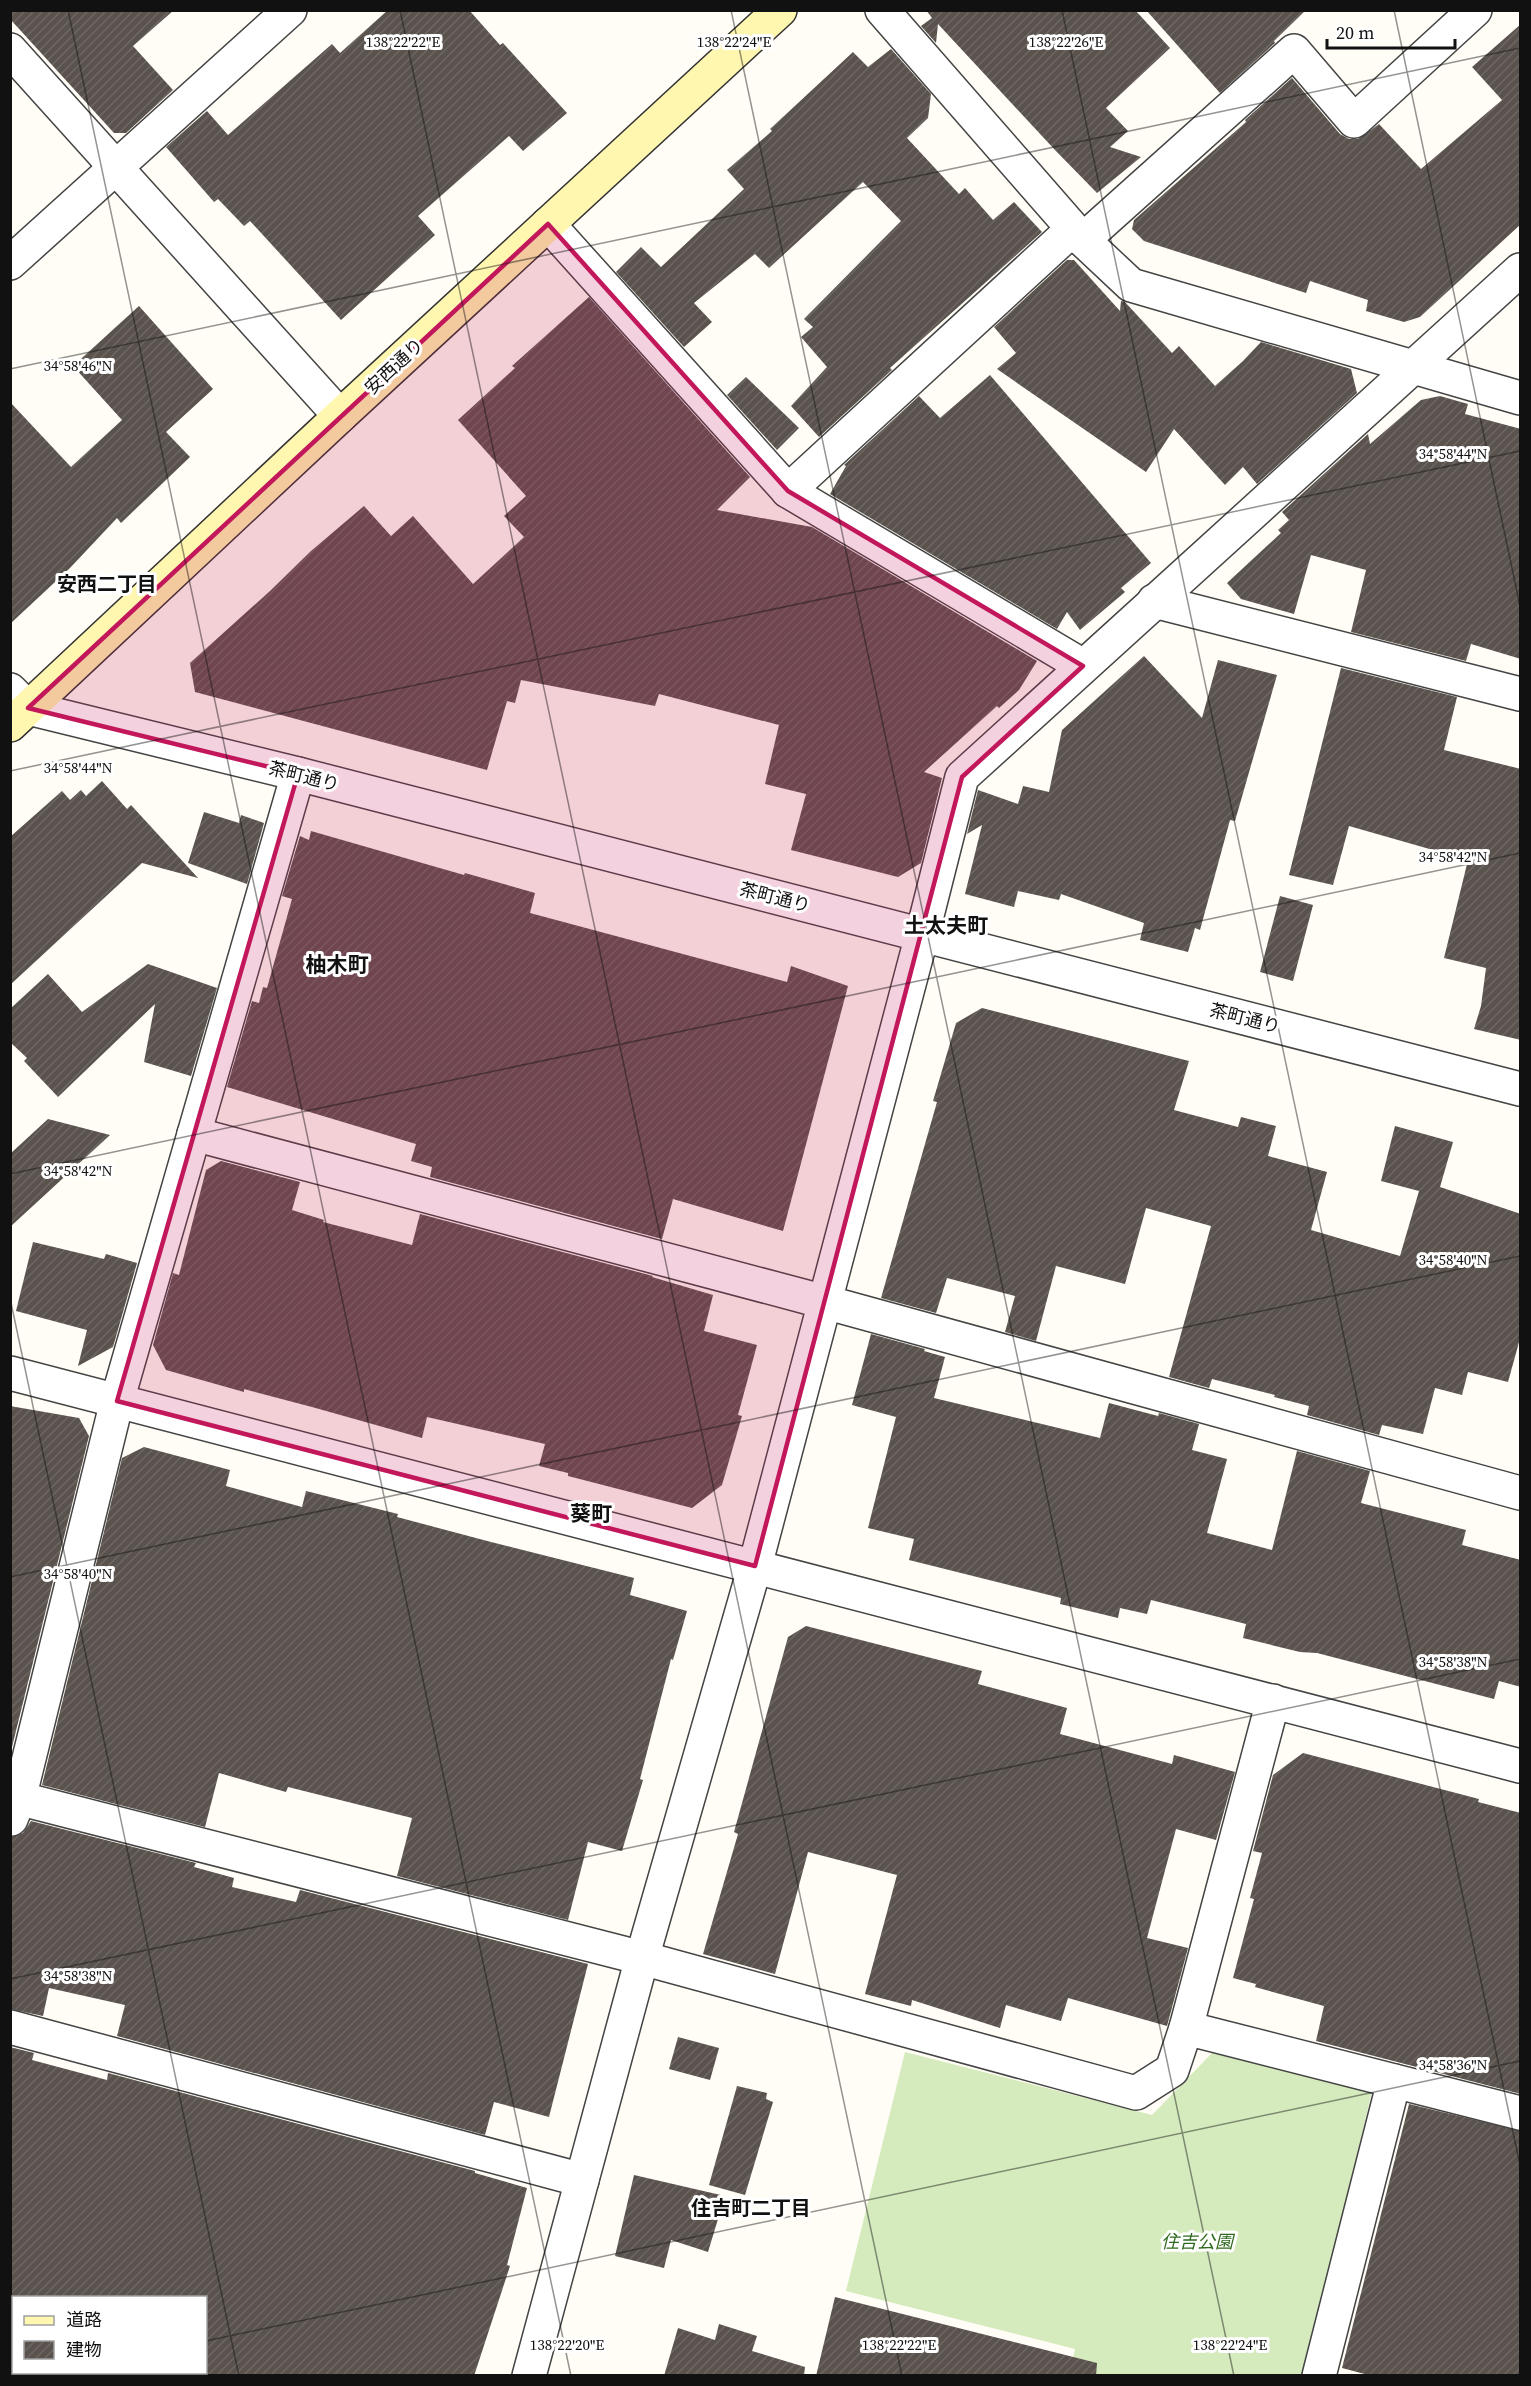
<svg xmlns="http://www.w3.org/2000/svg" width="1531" height="2386" font-family="'Source Serif 4','Noto Sans JP',serif">
	<style>
		.grass { fill: #d5ebbd }
		.building { fill: url(#building-hatch) }
		.lines { fill: none; stroke-linecap: round; stroke-linejoin: round }
		.minor-casing { stroke: #444; stroke-width: 36 }
		.tertiary-casing { stroke: #444; stroke-width: 36 }
		.secondary-casing { stroke: #333; stroke-width: 36 }
		.minor { stroke: #fff; stroke-width: 33 }
		.tertiary { stroke: #fff; stroke-width: 33 }
		.secondary { stroke: #fff6b0; stroke-width: 33 }
		.marked { fill: #c2185b; fill-opacity: 0.2; stroke: #c2185b; stroke-width: 4.5; stroke-linejoin: round }
		.ticks { fill: none; stroke: #111; stroke-width: 1.5; stroke-opacity: 0.45 }
		.labels { text-anchor: middle; dominant-baseline: central; stroke-width: 6; stroke-linejoin: round; paint-order: stroke }
		.street-label { font-size: 18px; fill: #111; stroke: #fff }
		.park-label { font-size: 18px; font-style: italic; fill: #2f6b1f; stroke: #fff }
		.neighbourhood-label { font-size: 20px; font-weight: bold; fill: #111; stroke: #fff }
		.quarter-label { font-size: 21px; font-weight: bold; fill: #111; stroke: #fff }
		.ticks-label { font-size: 15px; text-anchor: middle; fill: #111; stroke: #fff; stroke-width: 6; stroke-linejoin: round; paint-order: stroke }
	</style>
	<defs>
		<pattern id="building-hatch" width="6" height="6" patternUnits="userSpaceOnUse" patternTransform="scale(1.5)"><rect width="6" height="6" fill="#5a524d"/><path d="M-1 1l2-2M0 6l6-6M5 7l2-2" fill="none" stroke="#6d6662"/></pattern>
	</defs>
	<rect width="100%" height="100%" fill="#fffdf5"/>
	<polygon class="grass" points="905,2052 1152,2115 1212,2053 1372,2091 1305,2375 1069,2375 1075,2349 846,2291"/>
	<g class="building">
		<polygon points="10,10 174,10 133,46 173,90 126,133 114,133 10,19"/>
		<polygon points="388,10 469,10 500,45 503,43 567,113 523,151 509,136 418,216 435,235 341,320 250,221 244,226 218,199 214,202 166,147 207,111 228,135 332,44 340,53"/>
		<polygon points="926,10 1135,10 1170,48 1106,108 1128,131 1110,147 1141,157 1097,193 1055,150 938,24 936,43 921,26 932,18"/>
		<polygon points="1146,10 1306,10 1274,41 1275,43 1220,93"/>
		<polygon points="1521,24 1521,224 1420,317 1404,322 1366,311 1368,300 1310,281 1306,293 1144,241 1132,229 1134,220 1246,122 1245,120 1292,78 1340,134 1349,139 1358,139 1379,124 1421,169 1502,100 1472,67"/>
		<polygon points="891,49 931,94 928,118 907,138 959,194 965,188 993,220 1014,202 1042,232 890,368 892,370 819,437 791,406 827,367 801,337 813,327 804,319 901,221 863,182 769,268 755,254 694,303 712,322 684,347 616,272 641,247 661,267 744,189 727,170 772,131 770,129 853,52 868,67"/>
		<polygon points="1067,260 1074,260 1120,311 1121,301 1125,302 1172,353 1179,346 1215,386 1243,361 1261,342 1351,369 1357,393 1257,484 1243,467 1225,485 1174,429 1146,472 997,369 1016,353 994,327"/>
		<polygon points="589,297 750,477 717,510 812,527 1037,661 1019,690 999,708 997,706 924,772 942,778 921,863 898,877 791,850 806,794 765,784 779,725 659,694 655,706 521,680 515,703 507,701 487,770 195,692 190,663 270,591 311,551 364,506 391,536 413,516 473,584 524,537 504,516 526,496 458,420 515,368 512,366"/>
		<polygon points="139,306 213,389 166,432 190,457 121,523 117,518 70,568 10,624 10,402 71,467 122,420 73,366"/>
		<polygon points="990,375 1151,563 1121,588 1125,592 1080,630 1067,612 1057,629 830,494 846,466 844,465 919,396 940,418"/>
		<polygon points="746,377 799,428 777,450 727,395"/>
		<polygon points="1440,396 1468,404 1465,414 1521,429 1521,659 1471,644 1466,661 1351,632 1366,570 1311,555 1294,614 1241,599 1227,583 1281,533 1278,530 1289,520 1282,512 1368,434 1370,444 1421,400"/>
		<polygon points="1144,656 1202,718 1218,660 1277,675 1235,821 1230,820 1200,930 1195,928 1188,952 1140,940 1144,923 1061,894 1059,900 1018,891 1014,907 965,894 982,825 967,834 978,790 1018,804 1023,786 1049,792 1062,730"/>
		<polygon points="1341,668 1457,697 1444,750 1521,769 1521,1040 1474,1029 1481,1006 1486,968 1444,958 1468,860 1349,826 1333,885 1289,875"/>
		<polygon points="102,781 127,809 131,805 198,878 142,863 10,985 10,837 62,791 70,800 81,790 86,796"/>
		<polygon points="204,812 239,823 241,815 264,823 247,884 188,863"/>
		<polygon points="311,831 464,875 465,873 535,893 530,913 787,982 791,966 848,986 783,1231 673,1199 662,1239 430,1177 432,1167 411,1161 416,1144 227,1087 252,1001 259,1003 263,987 267,988 292,899 282,896 300,836 309,840"/>
		<polygon points="1280,896 1313,905 1293,981 1260,972"/>
		<polygon points="148,964 217,988 191,1076 144,1062 155,1004 58,1097 24,1061 27,1058 10,1042 10,1009 48,974 82,1012"/>
		<polygon points="982,1008 1189,1061 1174,1110 1238,1127 1241,1117 1276,1126 1268,1156 1327,1172 1311,1230 1400,1256 1419,1191 1381,1181 1395,1126 1453,1142 1440,1187 1521,1214 1521,1335 1508,1382 1468,1372 1462,1395 1435,1388 1423,1434 1382,1425 1379,1435 1307,1415 1309,1406 1274,1397 1275,1395 1212,1379 1209,1388 1169,1377 1211,1226 1146,1208 1125,1284 1056,1266 1036,1341 1005,1332 1015,1296 947,1278 936,1313 881,1298 937,1102 933,1101 956,1023"/>
		<polygon points="48,1119 110,1135 10,1227 10,1154"/>
		<polygon points="221,1161 300,1182 292,1210 324,1220 323,1222 412,1245 420,1214 653,1276 652,1277 713,1295 704,1331 757,1345 738,1415 742,1416 722,1485 692,1508 568,1476 568,1473 539,1466 545,1444 427,1417 422,1438 312,1407 244,1389 244,1392 166,1370 153,1345 173,1273 179,1275 206,1170"/>
		<polygon points="33,1242 104,1259 106,1254 137,1263 113,1347 78,1366 87,1330 16,1311"/>
		<polygon points="871,1334 925,1349 924,1351 945,1357 934,1398 1100,1438 1109,1403 1158,1416 1159,1413 1199,1424 1192,1450 1227,1459 1207,1533 1272,1550 1297,1451 1370,1471 1361,1503 1466,1530 1462,1545 1521,1560 1521,1687 1499,1681 1494,1699 1317,1653 1300,1652 1243,1638 1246,1624 1151,1600 1147,1614 1120,1608 1118,1618 1060,1604 1061,1598 909,1560 914,1539 868,1528 896,1417 852,1405"/>
		<polygon points="10,1406 79,1418 89,1436 10,1755"/>
		<polygon points="144,1447 230,1470 226,1486 302,1507 306,1491 398,1514 397,1517 491,1542 634,1578 630,1595 687,1611 673,1660 671,1659 640,1779 643,1780 622,1851 588,1842 568,1920 397,1876 412,1818 288,1787 286,1792 219,1773 205,1827 42,1785 122,1458"/>
		<polygon points="806,1626 982,1671 978,1684 1067,1708 1060,1734 1172,1764 1174,1755 1235,1772 1216,1840 1176,1829 1147,1938 1188,1948 1167,2026 1068,1998 1061,2021 1006,2005 1000,2028 912,2000 911,2006 865,1994 897,1875 808,1852 775,1974 703,1954 738,1834 734,1832 788,1637"/>
		<polygon points="1303,1753 1479,1799 1478,1802 1521,1813 1521,2094 1316,2041 1324,2006 1255,1987 1256,1984 1233,1978 1254,1899 1250,1898 1262,1853 1253,1851 1273,1775"/>
		<polygon points="31,1821 196,1863 194,1867 234,1878 232,1887 296,1902 300,1890 588,1964 549,2117 494,2102 485,2135 117,2036 125,2005 49,1988 43,2016 10,2009 10,1837 23,1833"/>
		<polygon points="678,2037 719,2048 710,2080 669,2069"/>
		<polygon points="10,2047 34,2053 32,2060 107,2080 108,2073 475,2171 475,2173 527,2188 507,2265 510,2266 474,2376 206,2376 206,2298 10,2298"/>
		<polygon points="737,2086 767,2093 766,2099 773,2102 745,2195 709,2185"/>
		<polygon points="1409,2104 1521,2131 1521,2376 1372,2376 1342,2368"/>
		<polygon points="634,2175 725,2196 708,2252 671,2240 664,2268 615,2256"/>
		<polygon points="835,2297 1097,2363 1096,2376 816,2376"/>
		<polygon points="719,2324 757,2336 752,2351 805,2367 804,2376 664,2376 678,2328 715,2340"/>
	</g>
	<g class="lines">
		<g class="minor-casing">
			<g id="minor">
				<polyline points="882,10 1083,240 1131,285 1520,398"/>
				<polyline points="10,50 340,416"/>
				<polyline points="548,224 788,491 1083,666"/>
				<polyline points="1083,240 1294,51 1354,121 1475,10"/>
				<polyline points="10,263 290,10"/>
				<polyline points="788,491 1073,229"/>
				<polyline points="1154,601 1520,694"/>
				<polyline points="922,935 962,777 1520,270"/>
				<polyline points="194,1134 825,1302 1520,1493"/>
				<polyline points="10,1796 642,1958 1136,2093 1172,2070 1186,2028 1273,1701"/>
				<polyline points="11,1819 19,1799 117,1401 298,774"/>
				<polyline points="10,2027 582,2180"/>
				<polyline points="1186,2028 1520,2113"/>
				<polyline points="1319,2376 1394,2081"/>
			</g>
		</g>
		<g class="tertiary-casing">
			<g id="tertiary">
				<polyline points="10,690 28,708 298,774 1520,1089"/>
				<polyline points="10,1373 1520,1766"/>
				<polyline points="529,2376 642,1958 755,1566 922,935"/>
			</g>
		</g>
		<g class="secondary-casing">
			<polyline id="secondary" points="10,725 340,416 780,10"/>
		</g>
		<use href="#minor" class="minor"/>
		<use href="#tertiary" class="tertiary"/>
		<use href="#secondary" class="secondary"/>
	</g>
	<path class="marked" d="M548 224 788 491 1083 666 962 777 755 1566 117 1401 298 774 28 708Z"/>
	<path class="ticks" d="M68 10 571 2376M400 10 902 2376M731 10 1234 2376M1062 10 1520 2165M1394 10 1520 606M10 369 1520 48M10 771 1520 451M10 1174 1520 853M10 1298 239 2376M10 1577 1520 1256M10 1979 1520 1659M206 2341 1520 2061M42 2376 56 2372"/>
	<g class="labels">
		<g class="street-label">
			<text transform="translate(394 366) rotate(-43)">安西通り</text>
			<text transform="translate(304 776) rotate(14)">茶町通り</text>
			<text transform="translate(775 897) rotate(14)">茶町通り</text>
			<text transform="translate(1245 1018) rotate(14)">茶町通り</text>
		</g>
		<g class="park-label">
			<text x="1197" y="2241">住吉公園</text>
		</g>
		<g class="neighbourhood-label">
			<text x="107" y="584">安西二丁目</text>
			<text x="751" y="2208">住吉町二丁目</text>
		</g>
		<g class="quarter-label">
			<text x="946" y="925">土太夫町</text>
			<text x="337" y="964">柚木町</text>
			<text x="591" y="1513">葵町</text>
		</g>
	</g>
	<g class="ticks-label">
		<text x="403" y="47">138°22'22"E</text>
		<text x="734" y="47">138°22'24"E</text>
		<text x="1066" y="47">138°22'26"E</text>
		<text x="78" y="371">34°58'46"N</text>
		<text x="1453" y="459">34°58'44"N</text>
		<text x="78" y="773">34°58'44"N</text>
		<text x="1453" y="862">34°58'42"N</text>
		<text x="78" y="1176">34°58'42"N</text>
		<text x="1453" y="1265">34°58'40"N</text>
		<text x="78" y="1579">34°58'40"N</text>
		<text x="1453" y="1667">34°58'38"N</text>
		<text x="78" y="1981">34°58'38"N</text>
		<text x="1453" y="2070">34°58'36"N</text>
		<text x="567" y="2350">138°22'20"E</text>
		<text x="899" y="2350">138°22'22"E</text>
		<text x="1230" y="2350">138°22'24"E</text>
	</g>
	<rect width="1531" height="2386" fill="none" stroke="#111111" stroke-width="24"/>
	<rect x="12" y="2296" width="195" height="78" fill="#ffffff" stroke="#a0a0a0" stroke-width="1.5"/>
	<rect x="24" y="2316" width="30" height="9" fill="#fff6b0" stroke="#a0a0a0" stroke-width="1.5"/>
	<text x="66" y="2326" font-size="18" fill="#111111">道路</text>
	<rect x="24" y="2341" width="30" height="18" fill="url(#building-hatch)" stroke="#a0a0a0" stroke-width="1.5"/>
	<text x="66" y="2356" font-size="18" fill="#111111">建物</text>
	<path d="M1327 39v9h128v-9" fill="none" stroke="#111111" stroke-width="3"/>
	<text x="1336" y="39" font-size="18" fill="#111111" stroke="#ffffff" stroke-width="4.5" paint-order="stroke">20 m</text>
</svg>
